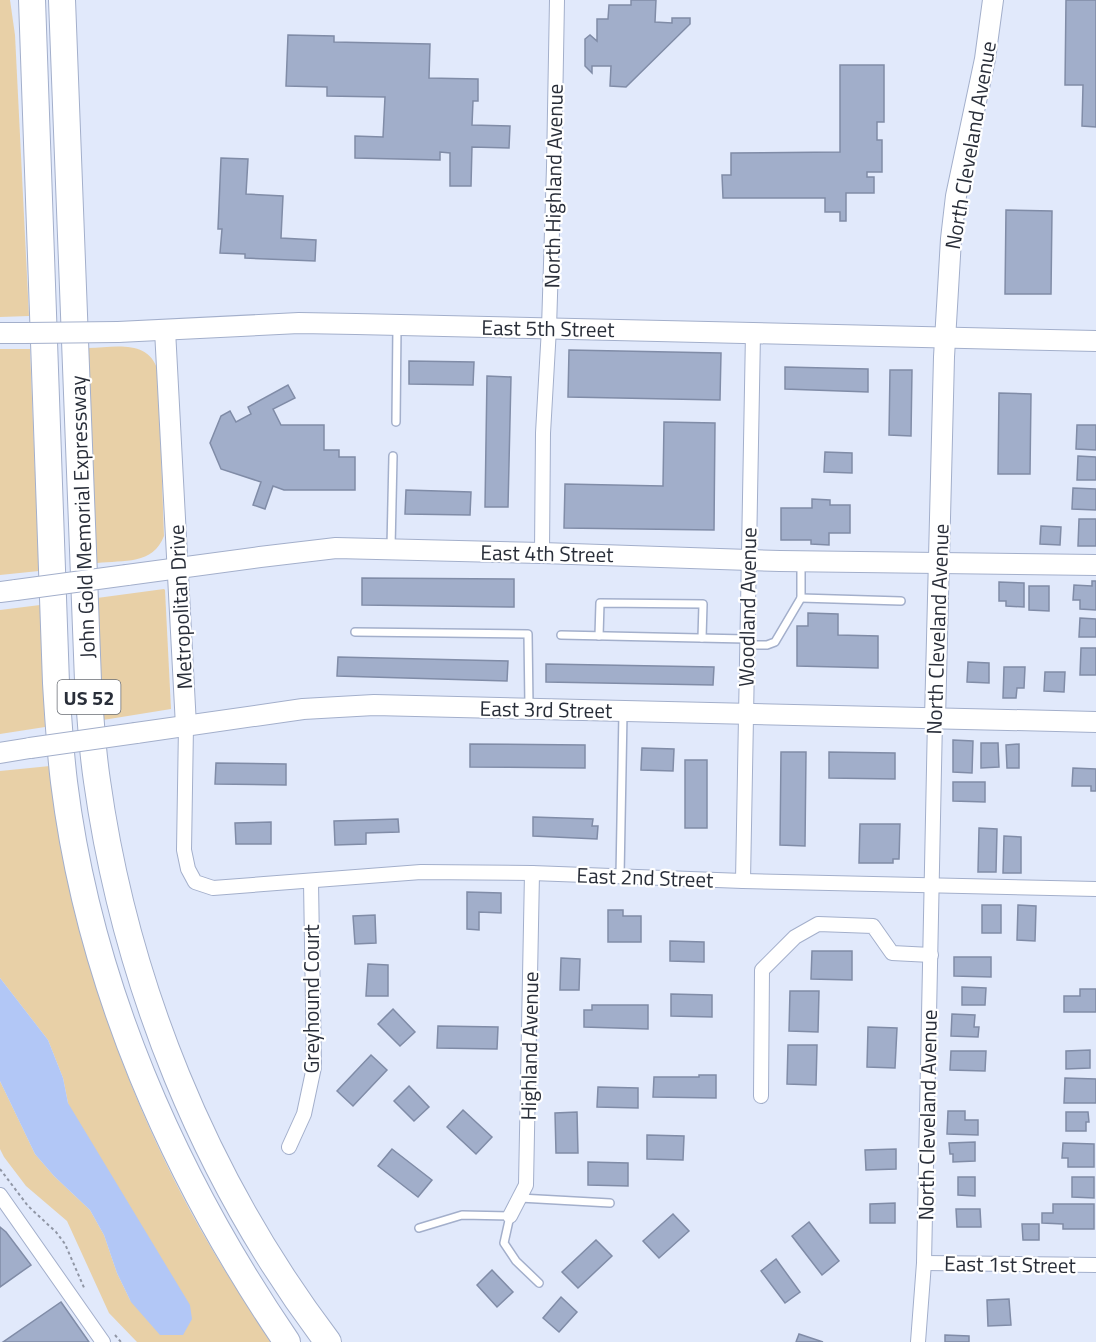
<svg xmlns="http://www.w3.org/2000/svg" width="1096" height="1342" font-family="'Titillium Web',sans-serif">
	<style>
		.green { fill: #e8d0a7 }
		.water { fill: #b2c7f6 }
		.building { fill: #a1aeca; stroke: #808ca7; stroke-width: 1.5 }
		.lines { fill: none; stroke-linecap: round; stroke-linejoin: round }
		.lane-casing { stroke: #a3afcb; stroke-width: 10 }
		.street-casing { stroke: #a3afcb; stroke-width: 16 }
		.secondary-casing { stroke: #a3afcb; stroke-width: 22 }
		.highway-casing { stroke: #a3afcb; stroke-width: 28 }
		.path { stroke: #9096a5; stroke-width: 2; stroke-dasharray: 3 3; stroke-linecap: butt }
		.lane { stroke: #fff; stroke-width: 7 }
		.street { stroke: #fff; stroke-width: 14 }
		.secondary { stroke: #fff; stroke-width: 20 }
		.highway { stroke: #fff; stroke-width: 26 }
		.secondary-bridge-casing { stroke: #a3afcb; stroke-width: 22; stroke-linecap: butt }
		.secondary-bridge { stroke: #fff; stroke-width: 20 }
		.labels { text-anchor: middle; dominant-baseline: central; stroke-width: 4.5; stroke-linejoin: round; paint-order: stroke }
		.shield { fill: #fff; stroke: #696d74; stroke-width: 1.5 }
		.shield-label { font-size: 20px; font-weight: bold; fill: #292e39 }
		.street-label { font-size: 21px; fill: #292e39; stroke: #fff }
	</style>
	<rect width="100%" height="100%" fill="#e1e9fb"/>
	<g class="green">
		<polygon points="0,0 10,0 15,35 29,316 0,317"/>
		<path d="M88 348C115 347 149 339 158 371L164 536C153 565 124 560 97 563Z"/>
		<polygon points="0,349 30,349 39,571 0,575"/>
		<polygon points="164,589 165,590 171,709 103,720 97,598"/>
		<polygon points="40,605 45,727 0,734 0,610"/>
		<path d="M50 766C58 826 68 886 84 945 123 1086 186 1223 273 1342H137L109 1313 67 1221 26 1186 4 1157 0 1149V1081L35 1154 54 1176 90 1210 104 1235 117 1273 131 1302 68 1103 63 1078 48 1040 0 978V771Z"/>
	</g>
	<polygon class="water" points="0,978 48,1040 63,1078 68,1103 190,1305 192,1319 183,1335 160,1335 131,1302 117,1273 104,1235 90,1210 54,1176 35,1154 0,1081"/>
	<g class="building">
		<polygon points="631,0 656,0 655,22 672,23 672,18 690,18 690,24 626,87 610,86 611,66 592,66 592,73 585,66 585,39 590,35 597,41 597,19 608,19 609,5 631,5"/>
		<polygon points="1066,0 1096,0 1096,127 1082,126 1083,85 1065,85"/>
		<polygon points="288,35 334,36 334,42 430,44 429,78 478,79 478,101 473,101 472,125 510,126 509,148 472,147 471,186 450,186 450,153 440,152 440,160 355,158 355,136 383,137 385,97 327,96 327,87 286,86"/>
		<polygon points="840,65 884,65 884,122 877,122 877,140 882,140 882,172 867,172 867,177 874,177 874,193 846,193 846,221 840,221 840,212 825,212 825,198 723,198 722,175 731,175 731,153 840,152"/>
		<polygon points="221,158 248,159 246,194 283,196 281,238 316,240 315,261 245,258 245,254 220,253 222,229 218,229"/>
		<polygon points="1006,210 1052,211 1051,294 1005,294"/>
		<polygon points="569,350 721,353 720,400 568,397"/>
		<polygon points="409,361 474,362 473,385 409,384"/>
		<polygon points="785,367 868,369 868,392 785,389"/>
		<polygon points="890,370 912,370 911,436 889,435"/>
		<polygon points="487,376 511,377 508,507 485,507"/>
		<polygon points="288,385 295,398 273,409 281,425 324,425 324,450 339,450 339,457 355,457 355,490 284,490 273,486 265,509 253,505 261,482 221,469 210,443 221,416 230,411 236,422 251,414 248,407"/>
		<polygon points="999,393 1031,394 1030,474 998,474"/>
		<polygon points="664,422 715,423 714,530 564,528 565,484 663,486"/>
		<polygon points="1077,425 1096,425 1096,450 1076,449"/>
		<polygon points="825,452 852,453 852,473 824,472"/>
		<polygon points="1078,456 1096,457 1096,480 1077,480"/>
		<polygon points="1073,488 1096,489 1096,510 1072,509"/>
		<polygon points="406,490 471,492 470,515 405,514"/>
		<polygon points="812,499 830,500 830,505 850,505 850,533 829,533 829,545 811,544 811,540 781,540 781,508 812,508"/>
		<polygon points="1079,519 1096,519 1096,546 1078,546"/>
		<polygon points="1041,526 1061,527 1060,545 1040,544"/>
		<polygon points="362,578 514,579 514,607 362,605"/>
		<polygon points="1092,581 1096,581 1096,610 1080,609 1080,600 1073,600 1074,585 1092,586"/>
		<polygon points="999,582 1024,583 1024,607 1006,606 1006,601 999,601"/>
		<polygon points="1029,586 1049,586 1049,611 1029,610"/>
		<polygon points="808,613 838,614 838,635 878,636 878,668 797,666 797,626 808,626"/>
		<polygon points="1080,618 1096,619 1096,637 1079,637"/>
		<polygon points="1081,648 1096,648 1096,675 1080,675"/>
		<polygon points="338,657 508,661 507,681 337,676"/>
		<polygon points="968,662 989,663 989,683 967,682"/>
		<polygon points="546,664 714,667 713,685 546,682"/>
		<polygon points="1004,667 1025,667 1024,688 1017,688 1016,698 1003,698"/>
		<polygon points="1045,672 1065,672 1064,692 1044,691"/>
		<polygon points="953,740 973,741 972,773 953,772"/>
		<polygon points="981,743 998,743 999,767 981,768"/>
		<polygon points="470,744 585,745 585,768 470,767"/>
		<polygon points="1019,744 1019,768 1007,768 1006,745"/>
		<polygon points="642,748 674,749 673,771 641,770"/>
		<polygon points="781,752 806,752 805,846 780,845"/>
		<polygon points="829,752 895,753 895,779 829,778"/>
		<rect x="685" y="760" width="22" height="68"/>
		<polygon points="216,763 286,764 286,785 215,784"/>
		<polygon points="1073,768 1096,769 1096,791 1091,791 1091,786 1072,786"/>
		<polygon points="953,782 985,782 985,802 953,801"/>
		<polygon points="533,817 593,819 592,826 598,826 597,839 533,836"/>
		<polygon points="398,819 399,832 366,833 366,844 335,845 334,821"/>
		<polygon points="271,822 271,844 236,844 235,823"/>
		<polygon points="860,824 900,824 899,859 893,859 893,863 859,863"/>
		<polygon points="979,828 997,829 996,872 978,872"/>
		<polygon points="1004,836 1021,837 1021,873 1003,873"/>
		<polygon points="467,892 501,893 501,913 479,912 479,930 467,929"/>
		<rect x="982" y="905" width="19" height="28"/>
		<polygon points="1018,905 1036,906 1035,941 1017,940"/>
		<polygon points="608,910 623,910 623,916 641,916 641,942 608,942"/>
		<polygon points="375,915 376,943 355,944 353,916"/>
		<polygon points="670,941 704,942 704,962 670,961"/>
		<polygon points="812,951 852,951 852,980 811,979"/>
		<polygon points="954,957 991,957 991,977 954,976"/>
		<polygon points="561,958 580,959 579,990 560,990"/>
		<polygon points="368,964 388,965 388,996 366,996"/>
		<polygon points="962,987 986,988 985,1005 962,1005"/>
		<polygon points="1080,989 1096,989 1096,1012 1064,1012 1064,996 1080,996"/>
		<polygon points="790,991 819,991 818,1032 789,1031"/>
		<polygon points="671,994 712,995 712,1017 671,1016"/>
		<polygon points="592,1005 648,1005 648,1029 584,1027 584,1010 592,1010"/>
		<polygon points="393,1009 415,1032 400,1046 378,1024"/>
		<polygon points="952,1014 975,1015 974,1027 979,1027 978,1037 951,1036"/>
		<polygon points="438,1026 498,1027 497,1049 437,1048"/>
		<polygon points="868,1027 897,1028 895,1068 867,1067"/>
		<polygon points="788,1045 817,1045 816,1085 787,1084"/>
		<polygon points="1090,1050 1090,1068 1066,1069 1066,1051"/>
		<polygon points="951,1051 986,1051 985,1071 950,1070"/>
		<polygon points="371,1055 387,1070 353,1106 337,1091"/>
		<polygon points="699,1075 716,1075 716,1098 653,1097 654,1077 699,1077"/>
		<polygon points="1065,1078 1096,1079 1096,1103 1064,1103"/>
		<polygon points="409,1086 429,1107 414,1121 394,1101"/>
		<polygon points="598,1087 638,1088 638,1108 597,1107"/>
		<polygon points="463,1110 492,1137 476,1154 447,1127"/>
		<polygon points="948,1111 965,1111 965,1120 978,1120 978,1135 947,1134"/>
		<polygon points="577,1112 578,1153 556,1153 555,1113"/>
		<polygon points="1066,1112 1088,1112 1089,1122 1086,1122 1086,1131 1066,1131"/>
		<polygon points="647,1135 684,1136 683,1160 647,1159"/>
		<polygon points="975,1142 975,1161 953,1162 953,1154 950,1154 949,1143"/>
		<polygon points="1063,1143 1094,1144 1094,1167 1068,1167 1068,1158 1062,1158"/>
		<polygon points="392,1149 432,1180 418,1197 378,1166"/>
		<polygon points="896,1149 896,1169 866,1170 865,1150"/>
		<polygon points="588,1162 628,1163 628,1186 588,1185"/>
		<polygon points="958,1177 975,1177 975,1196 958,1195"/>
		<polygon points="1072,1177 1094,1177 1094,1198 1072,1197"/>
		<polygon points="895,1203 895,1223 870,1223 870,1204"/>
		<polygon points="1053,1204 1094,1204 1094,1229 1063,1229 1063,1224 1042,1223 1042,1213 1053,1213"/>
		<polygon points="956,1209 980,1209 981,1227 957,1227"/>
		<polygon points="673,1214 689,1231 659,1258 643,1241"/>
		<polygon points="809,1222 839,1261 822,1275 792,1236"/>
		<polygon points="1022,1224 1039,1224 1039,1240 1023,1240"/>
		<polygon points="0,1227 6,1232 31,1265 0,1287"/>
		<polygon points="596,1240 612,1256 578,1288 562,1272"/>
		<polygon points="776,1259 800,1292 785,1303 761,1271"/>
		<polygon points="492,1270 513,1292 497,1307 477,1285"/>
		<polygon points="561,1297 577,1312 559,1332 543,1318"/>
		<polygon points="1009,1299 1011,1325 988,1326 987,1300"/>
		<polygon points="61,1302 89,1342 3,1342"/>
		<polygon points="799,1334 823,1342 796,1342"/>
		<polygon points="945,1335 969,1336 969,1342 945,1342"/>
	</g>
	<g class="lines">
		<g class="lane-casing">
			<g id="lane">
				<polyline points="396,422 397,326"/>
				<polyline points="391,547 393,456"/>
				<polyline points="801,598 901,601"/>
				<polyline points="355,632 528,634 529,706"/>
				<polyline points="561,635 746,639"/>
				<polyline points="599,636 600,603 703,604 702,638"/>
				<polyline points="746,645 767,645 775,642 801,598 801,564"/>
				<polyline points="620,876 623,713"/>
				<polyline points="520,1198 610,1203"/>
				<polyline points="419,1228 462,1215 510,1216 504,1243 516,1261 539,1283"/>
			</g>
		</g>
		<g class="street-casing">
			<g id="street">
				<polyline points="542,553 543,433 549,328 554,167 557,0"/>
				<polyline points="186,726 184,850 188,869 195,882 213,888 421,872 532,873 743,881 1096,889"/>
				<polyline points="743,881 753,333"/>
				<polyline points="761,1096 762,970 795,937 818,924 873,926 892,953 931,955"/>
				<polyline points="289,1147 304,1114 314,1067 311,882"/>
				<polyline points="0,1195 103,1342"/>
				<polyline points="510,1216 526,1185 532,873"/>
				<polyline points="924,1263 1096,1265"/>
				<polyline points="918,1342 924,1263 935,719"/>
			</g>
		</g>
		<g class="secondary-casing">
			<g id="secondary">
				<polyline points="165,330 186,726"/>
				<polyline points="118,332 299,323 356,324 1096,341"/>
				<polyline points="0,333 25,333"/>
				<polyline points="127,575 260,557 336,548 542,553 780,561 1096,565"/>
				<polyline points="0,592 16,590"/>
				<polyline points="935,719 944,357 951,239 956,196 985,59 993,0"/>
				<polyline points="136,733 303,709 374,705 1096,722"/>
				<polyline points="0,753 30,748"/>
			</g>
		</g>
		<g class="highway-casing">
			<g id="highway">
				<path d="M32 0 56 683C58 716 60 749 64 782 89 984 173 1175 287 1342"/>
				<path d="M62 0 88 681C90 714 92 748 97 781 125 982 205 1180 328 1342"/>
			</g>
		</g>
		<g class="path">
			<polyline points="0,1169 28,1206 56,1232 65,1244 85,1290"/>
			<polyline points="115,1335 121,1342"/>
		</g>
		<use href="#lane" class="lane"/>
		<use href="#street" class="street"/>
		<use href="#secondary" class="secondary"/>
		<use href="#highway" class="highway"/>
		<g class="secondary-bridge-casing">
			<g id="secondary-bridge">
				<polyline points="25,333 118,332"/>
				<polyline points="16,590 127,575"/>
				<polyline points="30,748 136,733"/>
			</g>
		</g>
		<use href="#secondary-bridge" class="secondary-bridge"/>
	</g>
	<g class="labels">
		<rect class="shield" x="57.5" y="680" width="63" height="34" rx="4.5"/>
		<g class="shield-label">
			<text x="89" y="697">US 52</text>
		</g>
		<g class="street-label">
			<text transform="translate(970 145) rotate(-80)">North Cleveland Avenue</text>
			<text transform="translate(553 186) rotate(-89)">North Highland Avenue</text>
			<text transform="translate(548 328) rotate(1)">East 5th Street</text>
			<text transform="translate(82 517) rotate(-92)">John Gold Memorial Expressway</text>
			<text transform="translate(547 553) rotate(1)">East 4th Street</text>
			<text transform="translate(180 607) rotate(-93)">Metropolitan Drive</text>
			<text transform="translate(747 607) rotate(-89)">Woodland Avenue</text>
			<text transform="translate(937 629) rotate(-88)">North Cleveland Avenue</text>
			<text transform="translate(546 709) rotate(1)">East 3rd Street</text>
			<text transform="translate(645 877) rotate(2)">East 2nd Street</text>
			<text transform="translate(311 999) rotate(-90)">Greyhound Court</text>
			<text transform="translate(529 1046) rotate(-89)">Highland Avenue</text>
			<text transform="translate(927 1115) rotate(-89)">North Cleveland Avenue</text>
			<text transform="translate(1010 1264) rotate(1)">East 1st Street</text>
		</g>
	</g>
</svg>
